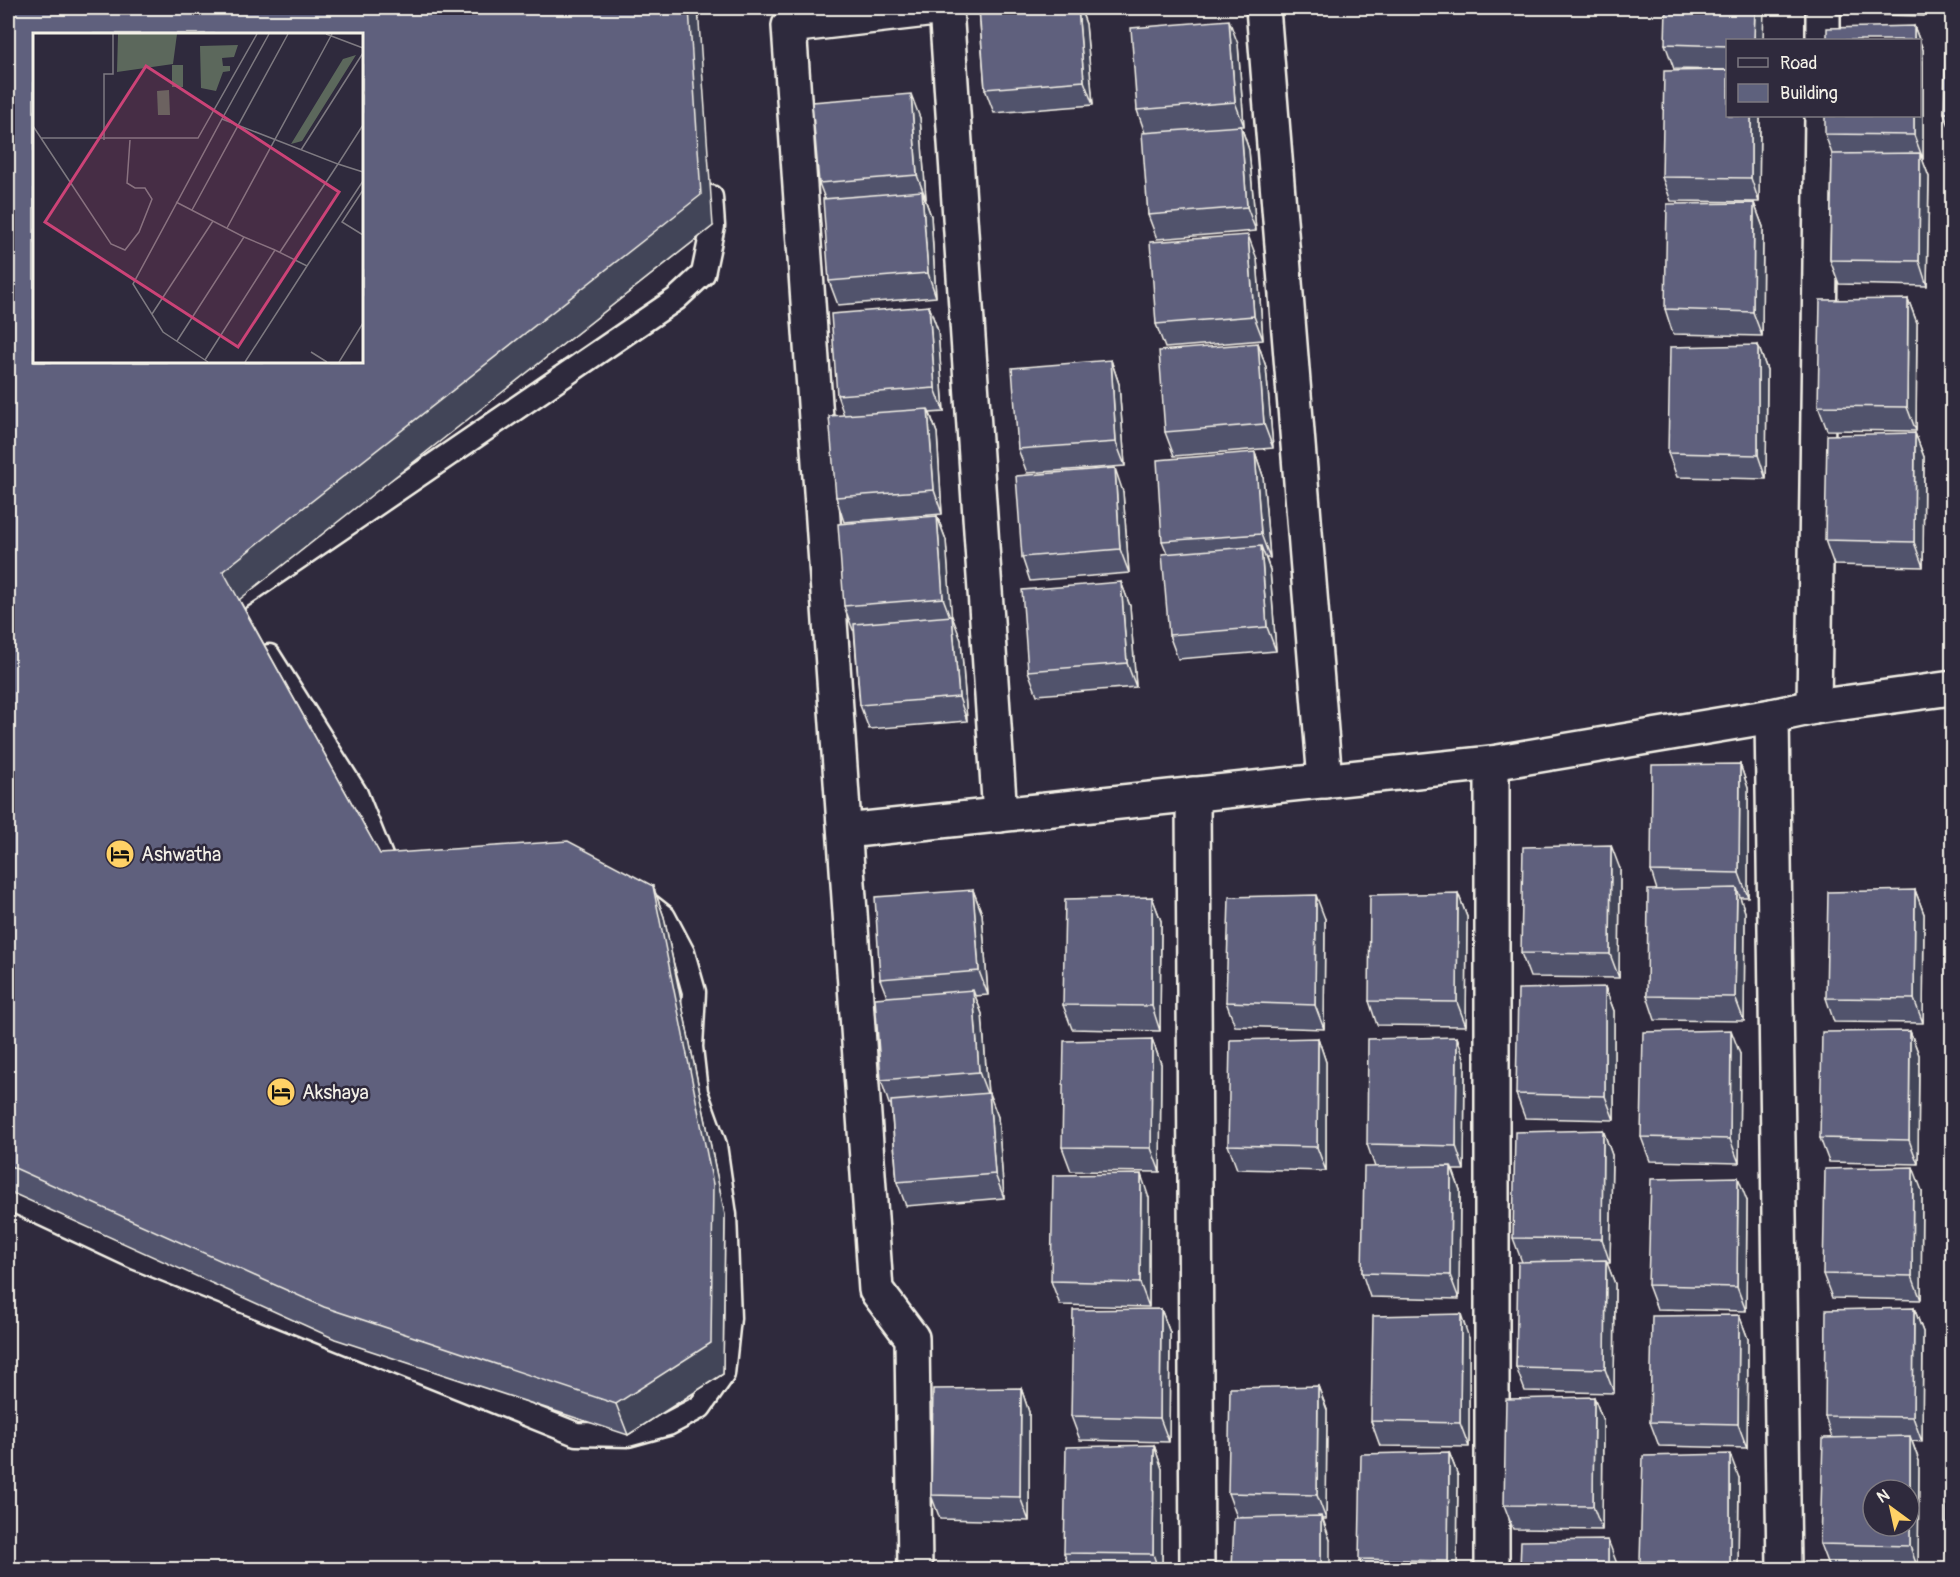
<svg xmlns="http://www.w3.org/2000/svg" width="1960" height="1577" font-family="Pangolin,sans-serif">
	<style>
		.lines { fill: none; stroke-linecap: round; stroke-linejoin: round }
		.lane-casing { stroke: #f4f1e8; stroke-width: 27 }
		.street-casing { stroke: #f4f1e8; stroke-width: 38 }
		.lane { stroke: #2f2a3d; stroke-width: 22 }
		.street { stroke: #2f2a3d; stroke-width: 33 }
		.wall { fill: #51536c; stroke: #f4f1e8; stroke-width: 1.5 }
		.shaded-wall { fill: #424458; stroke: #f4f1e8; stroke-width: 1.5 }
		.building { fill: #5e617d; stroke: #f4f1e8; stroke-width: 1.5; fill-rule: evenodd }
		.labels { text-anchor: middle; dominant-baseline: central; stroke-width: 5; stroke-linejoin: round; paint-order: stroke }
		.poi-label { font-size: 20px; fill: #f4f1e8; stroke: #2f2a3d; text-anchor: start }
		.inset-road { fill: none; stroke: #7e7a81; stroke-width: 1.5 }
		.view { fill: #cc4377; fill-opacity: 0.15; stroke: #cc4377; stroke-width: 3 }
		.inset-edge { fill: none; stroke: #f4f1e8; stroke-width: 3 }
	</style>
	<rect width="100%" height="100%" fill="#2f2a3d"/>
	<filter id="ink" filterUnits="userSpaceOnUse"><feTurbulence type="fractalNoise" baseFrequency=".0167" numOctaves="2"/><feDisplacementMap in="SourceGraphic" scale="12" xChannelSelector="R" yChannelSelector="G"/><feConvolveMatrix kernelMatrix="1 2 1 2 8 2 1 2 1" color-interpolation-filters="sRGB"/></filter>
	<g filter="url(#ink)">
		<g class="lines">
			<g class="lane-casing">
				<g id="lane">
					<polyline points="214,615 676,299 703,274 713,226 711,197"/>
					<polyline points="269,656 356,794 389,876"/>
					<polyline points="8,1198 136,1258 576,1434 628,1435 668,1424 700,1407 723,1374 729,1318 725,1215 715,1145 696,1092 691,1047 694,992 683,953 664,917 641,899"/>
				</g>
			</g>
			<g class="street-casing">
				<g id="street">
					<polyline points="946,8 1000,815"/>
					<polyline points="1263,8 1325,781"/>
					<polyline points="1823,8 1823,40"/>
					<polyline points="1814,707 1822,116"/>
					<polyline points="1492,763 1772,716"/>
					<polyline points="1193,794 1197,1570"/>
					<polyline points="845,831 1492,763 1492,1570"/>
					<polyline points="915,1570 912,1338 876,1290 789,26 944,8"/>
					<polyline points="1784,1570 1772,716 1814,707 1952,688"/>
				</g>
			</g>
			<use href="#lane" class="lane"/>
			<use href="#street" class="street"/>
		</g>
		<g class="wall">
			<polygon points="8,8 713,226 239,599 380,854 653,886 664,917 725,1215 723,1374 628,1435 335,1339 8,1191"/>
			<polygon points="979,8 1080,8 1086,24 1093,105 994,113 985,89"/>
			<polygon points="1832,8 1924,8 1924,16 1835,14"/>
			<polygon points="1953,8 1953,136 1944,113"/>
			<polygon points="1914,26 1923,50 1923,159 1922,159 1929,177 1927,286 1839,284 1830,260 1832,154 1825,134"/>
			<polygon points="1728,40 1728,70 1674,69 1665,44"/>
			<polygon points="1238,44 1244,126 1241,126 1249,150 1256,231 1157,239 1148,215 1145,133 1137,110"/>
			<polygon points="1728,116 1760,116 1759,202 1671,201 1662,177"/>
			<polygon points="920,118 926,199 925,199 931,216 936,297 838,305 829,281 825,199 819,183"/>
			<polygon points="1953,137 1953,252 1949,243"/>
			<polygon points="1754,203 1763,227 1762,336 1673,334 1665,309"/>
			<polygon points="1257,259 1263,340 1165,348 1156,324"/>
			<polygon points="1908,299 1917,323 1916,431 1827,430 1818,406"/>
			<polygon points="929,306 938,331 944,412 930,413 937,433 942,514 844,522 836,497 844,415 837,395"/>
			<polygon points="1258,343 1266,367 1273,448 1174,456 1165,432"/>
			<polygon points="1758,345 1767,370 1766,479 1677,477 1668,453"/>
			<polygon points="1111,360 1119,384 1125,466 1027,473 1018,449"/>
			<polygon points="1953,404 1953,521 1948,509"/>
			<polygon points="1915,433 1924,457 1923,567 1834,565 1825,540"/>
			<polygon points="1255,452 1263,476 1270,558 1266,558 1270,570 1276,651 1178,659 1169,635 1167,553 1162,541"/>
			<polygon points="1123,492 1129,573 1030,581 1022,557"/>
			<polygon points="937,516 946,540 951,616 961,640 967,721 869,729 860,705 854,630 853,630 844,606"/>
			<polygon points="1121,582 1130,606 1136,687 1037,695 1028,671"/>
			<polygon points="1740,764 1748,788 1748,897 1740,897 1745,912 1744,1021 1655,1020 1647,996 1657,890 1651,871"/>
			<polygon points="1948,863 1953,863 1953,876"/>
			<polygon points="1620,869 1619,978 1530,977 1521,953"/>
			<polygon points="973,890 982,914 988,995 975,996 982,1014 988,1093 998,1117 1004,1198 906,1206 897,1182 891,1104 889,1104 881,1080 887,997 880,979"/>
			<polygon points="1915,890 1924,914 1923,1023 1834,1022 1826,998"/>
			<polygon points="1458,893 1467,917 1466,1026 1377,1025 1369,1001"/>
			<polygon points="1152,897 1161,921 1160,1031 1072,1029 1063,1005"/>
			<polygon points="1325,919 1324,1029 1235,1026 1226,1002"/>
			<polygon points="1605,987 1614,1011 1614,1120 1525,1118 1516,1094"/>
			<polygon points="1910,1031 1919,1055 1918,1164 1829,1162 1820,1138"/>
			<polygon points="1457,1037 1465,1061 1464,1170 1453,1170 1460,1190 1459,1299 1370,1297 1362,1273 1375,1167 1367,1144"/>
			<polygon points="1318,1038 1326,1062 1326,1171 1237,1169 1228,1145"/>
			<polygon points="1152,1039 1161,1064 1160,1172 1071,1171 1062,1147"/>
			<polygon points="1740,1054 1739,1163 1650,1161 1641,1137"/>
			<polygon points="1603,1130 1612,1155 1610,1263 1607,1263 1615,1284 1614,1393 1525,1391 1516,1367 1522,1262 1513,1238"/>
			<polygon points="1922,1191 1921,1300 1832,1298 1823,1274"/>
			<polygon points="1149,1198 1149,1307 1060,1305 1051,1281"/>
			<polygon points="1747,1201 1746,1311 1657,1309 1648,1285"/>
			<polygon points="1914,1308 1923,1332 1922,1442 1912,1441 1919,1461 1918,1569 1825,1569 1873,1569 1829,1568 1820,1544 1832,1438 1825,1416"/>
			<polygon points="1161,1309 1170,1333 1169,1442 1080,1440 1071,1416"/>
			<polygon points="1739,1315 1748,1339 1747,1448 1659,1446 1650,1422"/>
			<polygon points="1469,1338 1469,1447 1380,1446 1371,1421"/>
			<polygon points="1318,1386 1327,1410 1326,1519 1323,1519 1330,1540 1247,1518 1237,1517 1228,1493"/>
			<polygon points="1021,1388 1029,1412 1029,1521 940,1519 931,1495"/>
			<polygon points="1594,1397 1603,1421 1602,1530 1513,1529 1504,1505"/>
			<polygon points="1948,1411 1953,1411 1953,1424"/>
			<polygon points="1154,1445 1162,1469 1162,1569 1070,1569 1064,1553"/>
			<polygon points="1953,1446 1953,1569 1946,1552"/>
			<polygon points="1449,1452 1458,1476 1457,1569 1363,1569 1359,1559"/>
			<polygon points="1739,1478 1738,1569 1643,1569 1640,1561"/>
		</g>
		<g class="shaded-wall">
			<polygon points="689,8 698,8 713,226 235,603 223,571"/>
			<polygon points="1078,8 1080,8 1086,24 1093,105 1084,81"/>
			<polygon points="1755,8 1764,8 1763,40 1754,40"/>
			<polygon points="1920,8 1924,8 1924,16"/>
			<polygon points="1229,20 1238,44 1244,126 1235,102"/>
			<polygon points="1914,26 1923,50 1923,159 1914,135 1914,116 1920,116 1920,40 1914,40"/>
			<polygon points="911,94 920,118 926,199 917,175"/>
			<polygon points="1751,116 1760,116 1759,202 1751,178"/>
			<polygon points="1241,126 1249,150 1256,231 1247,207"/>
			<polygon points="1920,153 1929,177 1927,286 1919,261"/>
			<polygon points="922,191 931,216 936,297 928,273"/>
			<polygon points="1754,203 1763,227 1762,336 1753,312"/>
			<polygon points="1248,235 1257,259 1263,340 1254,316"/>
			<polygon points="1908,299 1917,323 1916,431 1907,407"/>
			<polygon points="929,306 938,331 944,412 935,388"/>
			<polygon points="1258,343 1266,367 1273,448 1264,424"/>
			<polygon points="1758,345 1767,370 1766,479 1758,455"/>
			<polygon points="1111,360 1119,384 1125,466 1116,442"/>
			<polygon points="928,409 937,433 942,514 934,490"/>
			<polygon points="1915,433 1924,457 1923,567 1914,542"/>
			<polygon points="1255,452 1263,476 1270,558 1261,534"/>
			<polygon points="1115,468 1123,492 1129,573 1120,549"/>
			<polygon points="937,516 946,540 952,622 943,598"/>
			<polygon points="1261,546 1270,570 1276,651 1267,627"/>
			<polygon points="1121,582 1130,606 1136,687 1127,663"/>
			<polygon points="952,616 961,640 967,721 959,697"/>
			<polygon points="1740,764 1748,788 1748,897 1739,873"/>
			<polygon points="1611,845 1620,869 1619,978 1610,954"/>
			<polygon points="653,886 664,917 725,1215 723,1374 628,1435 616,1404"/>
			<polygon points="1737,888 1745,912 1744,1021 1735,997"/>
			<polygon points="973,890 982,914 988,995 979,971"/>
			<polygon points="1915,890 1924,914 1923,1023 1914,999"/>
			<polygon points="1458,893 1467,917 1466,1026 1457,1002"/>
			<polygon points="1316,895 1325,919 1324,1029 1315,1005"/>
			<polygon points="1152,897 1161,921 1160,1031 1152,1006"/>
			<polygon points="1605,987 1614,1011 1614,1120 1605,1096"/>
			<polygon points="973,990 982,1014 988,1096 979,1072"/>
			<polygon points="1731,1030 1740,1054 1739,1163 1730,1139"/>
			<polygon points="1910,1031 1919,1055 1918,1164 1909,1140"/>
			<polygon points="1457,1037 1465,1061 1464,1170 1456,1146"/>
			<polygon points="1318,1038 1326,1062 1326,1171 1317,1147"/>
			<polygon points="1152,1039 1161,1064 1160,1172 1151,1148"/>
			<polygon points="989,1093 998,1117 1004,1198 995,1174"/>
			<polygon points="1603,1130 1612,1155 1610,1263 1602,1239"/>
			<polygon points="1451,1166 1460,1190 1459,1299 1450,1275"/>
			<polygon points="1913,1167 1922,1191 1921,1300 1912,1276"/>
			<polygon points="1141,1174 1149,1198 1149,1307 1140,1283"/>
			<polygon points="1738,1177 1747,1201 1746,1311 1737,1287"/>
			<polygon points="1606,1260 1615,1284 1614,1393 1605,1369"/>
			<polygon points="1914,1308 1923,1332 1922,1442 1913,1417"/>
			<polygon points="1161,1309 1170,1333 1169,1442 1160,1418"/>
			<polygon points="1461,1314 1469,1338 1469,1447 1460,1423"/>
			<polygon points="1739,1315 1748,1339 1747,1448 1738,1424"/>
			<polygon points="1318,1386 1327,1410 1326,1519 1317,1495"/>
			<polygon points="1021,1388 1029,1412 1029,1521 1020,1497"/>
			<polygon points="1594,1397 1603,1421 1602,1530 1593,1506"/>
			<polygon points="1910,1436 1919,1461 1918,1569 1910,1546"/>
			<polygon points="1154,1445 1162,1469 1162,1569 1158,1569 1153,1554"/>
			<polygon points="1449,1452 1458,1476 1457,1569 1451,1569 1448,1561"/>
			<polygon points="1730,1454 1739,1478 1738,1569 1732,1569 1730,1563"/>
			<polygon points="1321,1516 1330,1540 1330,1569 1321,1569"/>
			<polygon points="1608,1540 1617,1564 1617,1569 1608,1569"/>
		</g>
		<g class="building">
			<path d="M8 8H689L701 195 223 571 380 854 568 841 653 886 713 1184 711 1343 616 1404 324 1307 8 1165ZM34 34H362V362H34Z"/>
			<polygon points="979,8 1078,8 1084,81 985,89"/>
			<polygon points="1666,8 1755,8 1754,40 1728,40 1728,46 1665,44"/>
			<polygon points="1946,8 1953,8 1953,113 1944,113"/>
			<polygon points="1229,20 1235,102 1137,110 1131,28"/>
			<polygon points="1914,26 1914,40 1827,40 1827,28"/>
			<polygon points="1728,70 1728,116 1751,116 1751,178 1662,177 1664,71"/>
			<polygon points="911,94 917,175 819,183 812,102"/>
			<polygon points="1825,116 1914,116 1914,135 1825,134"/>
			<polygon points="1241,126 1247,207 1148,215 1142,133"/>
			<polygon points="1952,137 1953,137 1953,243 1949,243"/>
			<polygon points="1920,153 1919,261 1830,260 1832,154"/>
			<polygon points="922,191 928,273 829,281 823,199"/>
			<polygon points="1754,203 1753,312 1665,309 1667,204"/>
			<polygon points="1248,235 1254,316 1156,324 1150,242"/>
			<polygon points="1908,299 1907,407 1818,406 1820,300"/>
			<polygon points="929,306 935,388 837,395 831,314"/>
			<polygon points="1258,343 1264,424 1165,432 1159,351"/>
			<polygon points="1758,345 1758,455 1668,453 1670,347"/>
			<polygon points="1111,360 1116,442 1018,449 1012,368"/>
			<polygon points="1950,404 1953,404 1953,509 1948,509"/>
			<polygon points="928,409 934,490 836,497 829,416"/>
			<polygon points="1915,433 1914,542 1825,540 1827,435"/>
			<polygon points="1255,452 1261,534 1162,541 1157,460"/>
			<polygon points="1115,468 1120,549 1022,557 1016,476"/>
			<polygon points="937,516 943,598 844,606 838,524"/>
			<polygon points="1261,546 1267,627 1169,635 1162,554"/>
			<polygon points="1121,582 1127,663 1028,671 1022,590"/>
			<polygon points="952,616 959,697 860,705 854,624"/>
			<polygon points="1950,757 1953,757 1953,863 1948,863"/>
			<polygon points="1740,764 1739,873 1651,871 1652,765"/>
			<polygon points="1611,845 1610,954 1521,953 1523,847"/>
			<polygon points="1737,888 1735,997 1647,996 1648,890"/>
			<polygon points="973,890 979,971 880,979 875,897"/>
			<polygon points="1915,890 1914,999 1826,998 1828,892"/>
			<polygon points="1458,893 1457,1002 1369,1001 1370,895"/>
			<polygon points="1316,895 1315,1005 1226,1002 1229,897"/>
			<polygon points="1152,897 1152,1006 1063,1005 1065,899"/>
			<polygon points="1605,987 1605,1096 1516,1094 1518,989"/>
			<polygon points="973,990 979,1072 881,1080 875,998"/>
			<polygon points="1952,1028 1953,1028 1953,1134 1950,1134"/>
			<polygon points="1731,1030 1730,1139 1641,1137 1643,1032"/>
			<polygon points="1910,1031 1909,1140 1820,1138 1822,1032"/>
			<polygon points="1457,1037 1456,1146 1367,1144 1368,1039"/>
			<polygon points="1318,1038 1317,1147 1228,1145 1230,1040"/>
			<polygon points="1152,1039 1151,1148 1062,1147 1064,1041"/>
			<polygon points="989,1093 995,1174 897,1182 891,1101"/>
			<polygon points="1603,1130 1602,1239 1513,1238 1515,1132"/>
			<polygon points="1451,1166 1450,1275 1362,1273 1364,1167"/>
			<polygon points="1913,1167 1912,1276 1823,1274 1825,1169"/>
			<polygon points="1141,1174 1140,1283 1051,1281 1053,1175"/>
			<polygon points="1738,1177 1737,1287 1648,1285 1651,1179"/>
			<polygon points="1606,1260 1605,1369 1516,1367 1518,1262"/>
			<polygon points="1950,1306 1953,1306 1953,1411 1948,1411"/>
			<polygon points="1914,1308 1913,1417 1825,1416 1826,1310"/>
			<polygon points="1161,1309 1160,1418 1071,1416 1073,1310"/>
			<polygon points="1461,1314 1460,1423 1371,1421 1373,1316"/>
			<polygon points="1739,1315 1738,1424 1650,1422 1652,1316"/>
			<polygon points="1318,1386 1317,1495 1228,1493 1230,1388"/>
			<polygon points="1021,1388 1020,1497 931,1495 933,1389"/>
			<polygon points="1594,1397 1593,1506 1504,1505 1506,1399"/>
			<path d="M1910 1436V1546L1820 1544 1823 1438ZM1873 1490H1909V1526H1873Z"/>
			<polygon points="1154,1445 1153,1554 1064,1553 1066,1447"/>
			<polygon points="1948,1446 1953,1446 1953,1552 1946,1552"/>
			<polygon points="1449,1452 1448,1561 1359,1559 1361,1454"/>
			<polygon points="1730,1454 1730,1563 1640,1561 1643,1456"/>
			<polygon points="1321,1516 1321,1569 1232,1569 1234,1518"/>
			<polygon points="1608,1540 1608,1569 1520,1569 1521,1541"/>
			<polygon points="1913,1568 1912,1569 1825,1569"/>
		</g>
	</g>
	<defs>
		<g id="hotel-disc" transform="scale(1.5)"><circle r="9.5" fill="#ffd166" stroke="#2f2a3d"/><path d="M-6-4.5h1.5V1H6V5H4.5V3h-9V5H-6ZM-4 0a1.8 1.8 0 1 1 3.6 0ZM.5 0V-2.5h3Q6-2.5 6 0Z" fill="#111"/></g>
	</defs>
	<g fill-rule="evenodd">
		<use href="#hotel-disc" x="120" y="854"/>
		<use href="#hotel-disc" x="281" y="1092"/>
	</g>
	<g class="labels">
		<g class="poi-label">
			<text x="141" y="854">Ashwatha</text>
			<text x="302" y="1092">Akshaya</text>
		</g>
	</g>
	<g transform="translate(33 33)">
		<rect width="330" height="330" fill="#2f2a3d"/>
		<path d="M85 1H144L140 31 84 39ZM205 12 201 24 189 25 190 33H197V38L190 39 183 58 168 55 167 13ZM323 22 269 108 258 111 310 26ZM139 32H150V54H139ZM136 57 137 82H125L124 58Z" fill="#5c685c"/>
		<path class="inset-road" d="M293 1 330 15M189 86 236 1M330 92 305 131 330 139M0 93 78 211 92 217 106 199 119 166 112 155H102L94 150 97 107M8 105H165L224 1M71 107V41H80V1M268 117 330 20M330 157 309 189 330 202M143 169 211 204 144 308M159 177 255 1M194 195 299 1M211 204 242 217M119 281 180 188M278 319 294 329M172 327 242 217 274 233 330 148M175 329 130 299 100 251 189 86 305 131 247 219M212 329 274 233M306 329 330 290"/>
		<path class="view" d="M113 33 306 159 205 314 12 189Z"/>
		<rect width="330" height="330" class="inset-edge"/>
	</g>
	<rect width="1960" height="1577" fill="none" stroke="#2f2a3d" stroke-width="30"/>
	<rect x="15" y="15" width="1930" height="1547" fill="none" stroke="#f4f1e8" stroke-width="2" filter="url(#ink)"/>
	<rect x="1726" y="39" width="195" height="78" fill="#2f2a3d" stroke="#7e7a81" stroke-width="1.5"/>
	<rect x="1738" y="58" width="30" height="9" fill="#2f2a3d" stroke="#7e7a81" stroke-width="1.5"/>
	<text x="1780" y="69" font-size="18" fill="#f4f1e8">Road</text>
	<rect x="1738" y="84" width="30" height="18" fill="#5e617d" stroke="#7e7a81" stroke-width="1.5"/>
	<text x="1780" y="99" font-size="18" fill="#f4f1e8">Building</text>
	<g transform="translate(1891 1508) rotate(327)"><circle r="28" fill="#2f2a3d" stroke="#7e7a81" stroke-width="1.5"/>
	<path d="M0-4.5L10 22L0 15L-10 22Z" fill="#ffd166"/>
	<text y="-9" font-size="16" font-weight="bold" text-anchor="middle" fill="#f4f1e8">N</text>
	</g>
</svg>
